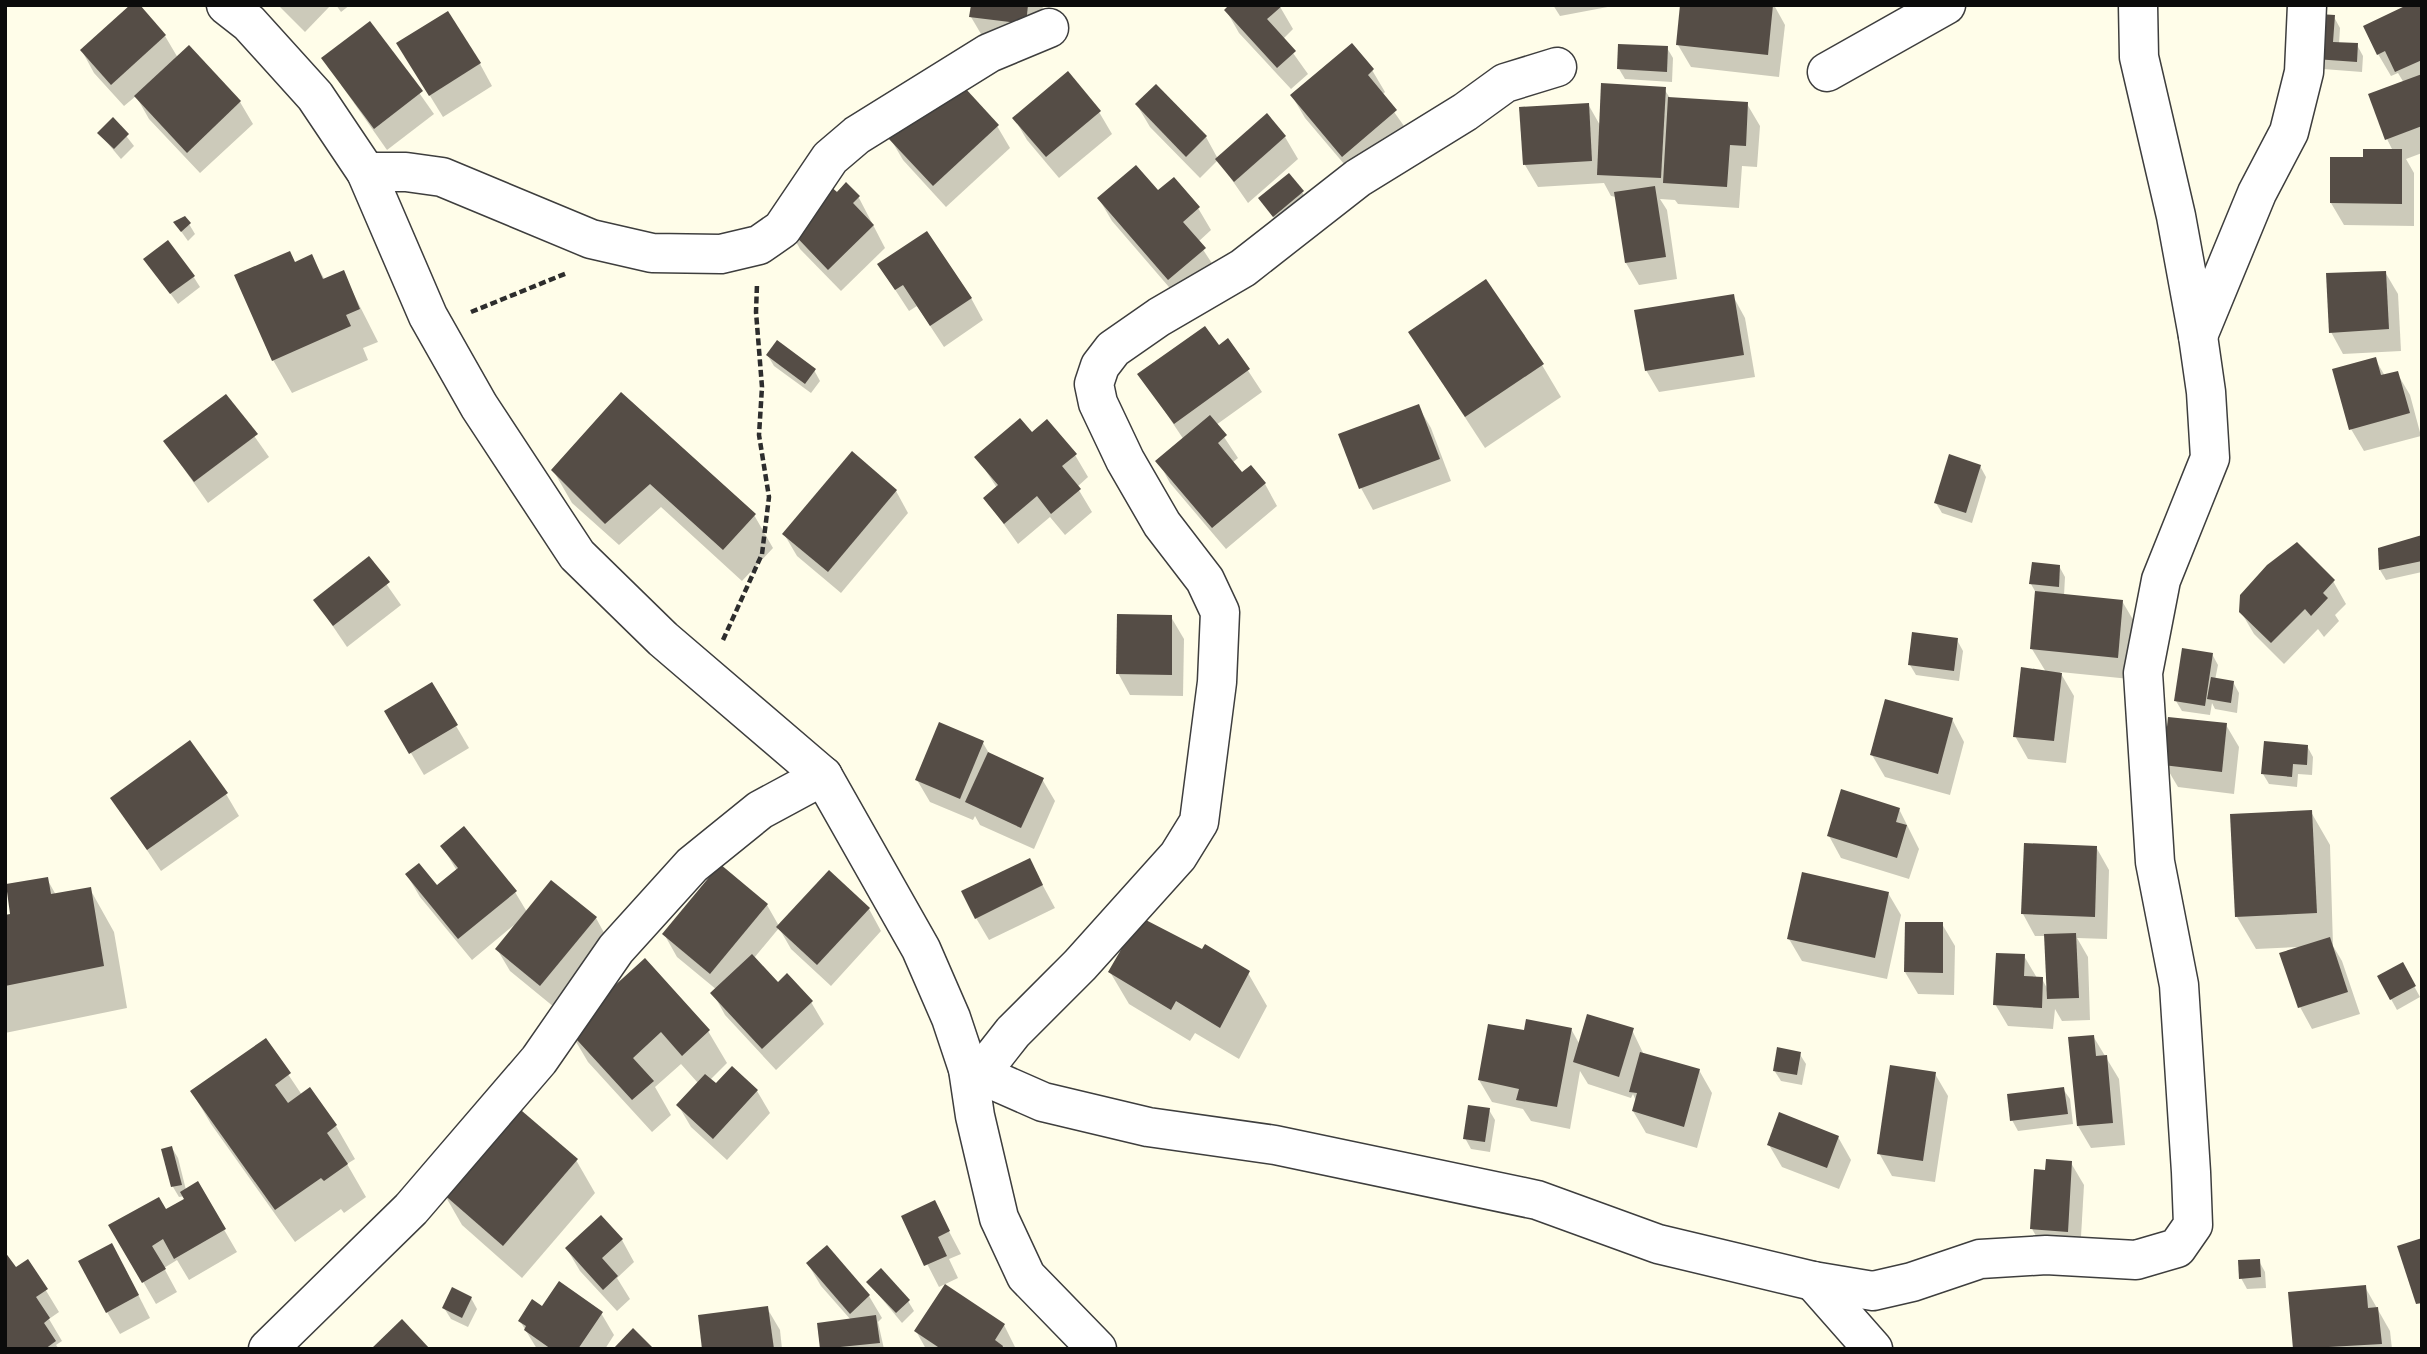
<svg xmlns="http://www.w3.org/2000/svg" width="2427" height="1354" font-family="Literata,serif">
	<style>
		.shadow { fill: #0003 }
		.building { fill: #554d46 }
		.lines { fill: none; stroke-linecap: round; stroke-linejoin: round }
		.minor-casing { stroke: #3e3e3e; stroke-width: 41 }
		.path { stroke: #2d2d2d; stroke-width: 4.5; stroke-dasharray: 7 3.5; stroke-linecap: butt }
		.minor { stroke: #fff; stroke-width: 38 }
	</style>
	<rect width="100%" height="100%" fill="#fffde9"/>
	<g class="shadow">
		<polygon points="278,5 331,5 305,32"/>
		<polygon points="336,5 350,5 341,12"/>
		<polygon points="972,5 1043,5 1038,46 984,39 971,17"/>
		<polygon points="1279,5 1293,29 1283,39 1308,74 1291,89 1239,33 1226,10"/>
		<polygon points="1553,5 1612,5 1613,6 1560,16"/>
		<polygon points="1682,5 1774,5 1785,25 1779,77 1691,67 1678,45"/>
		<polygon points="2422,5 2422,153 2406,159 2414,173 2414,226 2344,225 2331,203 2364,159 2393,151 2387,139 2404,83 2398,73 2391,76 2378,54"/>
		<polygon points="2320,16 2334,17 2340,28 2339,44 2357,45 2363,56 2362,72 2323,69"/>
		<polygon points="370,23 434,114 387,150 323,59"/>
		<polygon points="165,36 178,58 240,102 253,124 200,173 149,119 136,96 124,106 94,73 82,51"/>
		<polygon points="1667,48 1673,58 1672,82 1625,79 1619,69"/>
		<polygon points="480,64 492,86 443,117 411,65"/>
		<polygon points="1372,70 1385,92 1382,95 1409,133 1356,178 1305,118 1292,96"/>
		<polygon points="1156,86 1206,137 1218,159 1285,137 1298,159 1248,203 1218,160 1200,178 1150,127 1137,105"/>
		<polygon points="1664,89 1670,98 1747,104 1760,126 1757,167 1742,166 1739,208 1678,204 1675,200 1660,199 1667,210 1677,279 1639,285 1626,263 1616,197 1611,196 1604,183 1538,187 1525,165 1588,104 1601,127"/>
		<polygon points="1099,112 1112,134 1059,178 1027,140 1014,118"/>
		<polygon points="113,119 134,146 121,159 99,133"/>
		<polygon points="997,126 1010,148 946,207 903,160 890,138"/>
		<polygon points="846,185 859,198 885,248 841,291 800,249 788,227"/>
		<polygon points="1302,192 1308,203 1280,226 1260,199"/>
		<polygon points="1099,199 1198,208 1211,230 1198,242 1217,271 1181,301 1112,221"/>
		<polygon points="175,223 189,224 195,234 188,241"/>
		<polygon points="311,256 325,280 343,273 378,342 363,348 368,360 292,393 273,360 295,263"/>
		<polygon points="145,259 193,276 200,287 178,304"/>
		<polygon points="879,265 971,298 983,320 944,347 917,306 909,311"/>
		<polygon points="2385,272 2398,294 2401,351 2343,354 2331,332"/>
		<polygon points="1733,296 1745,318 1755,377 1659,392 1646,370"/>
		<polygon points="1410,333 1542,365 1561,397 1485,448"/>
		<polygon points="1228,340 1262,392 1216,425 1238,458 1232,463 1241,475 1265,484 1277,506 1226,549 1170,483 1158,461 1184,440 1140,374 1218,347"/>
		<polygon points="768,356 814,370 820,381 811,393 774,366"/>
		<polygon points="2375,359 2385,376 2397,373 2410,395 2421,436 2364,451 2351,429"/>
		<polygon points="621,395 754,515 773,548 742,581 661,507 619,545 572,503 553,470"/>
		<polygon points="226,396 269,457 208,503 165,442"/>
		<polygon points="1418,406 1431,428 1451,481 1373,510 1361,488 1341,435"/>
		<polygon points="1031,435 1075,455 1088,477 1077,487 1092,512 1065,535 1050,517 1018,544 985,498 997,488 977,457"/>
		<polygon points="1980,466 1986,477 1972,523 1942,513 1936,503"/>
		<polygon points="896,491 908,513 841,593 797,556 784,534"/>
		<polygon points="2422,537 2422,572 2386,580 2380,570"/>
		<polygon points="368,558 401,605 347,647 315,600"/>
		<polygon points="2059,566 2065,577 2064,596 2122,601 2135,623 2130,679 2060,672 2074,696 2066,763 2028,759 2015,736 2046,672 2032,649 2036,593 2031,584"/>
		<polygon points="2333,581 2346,604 2335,615 2339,621 2324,637 2318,629 2284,664 2254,634 2241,612"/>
		<polygon points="1171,617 1184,639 1183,696 1130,695 1118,673"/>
		<polygon points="1957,640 1963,651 1959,681 1916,675 1910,665"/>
		<polygon points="2212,654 2218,665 2215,680 2233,682 2239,693 2237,713 2215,709 2212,703 2210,715 2182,711 2176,701"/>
		<polygon points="432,685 469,748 424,775 386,711"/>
		<polygon points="1952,719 1964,742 1950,795 1885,777 1872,755"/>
		<polygon points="2226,725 2239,747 2234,794 2178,787 2165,765"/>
		<polygon points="983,743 990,755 1042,779 1055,801 1034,849 980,825 975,816 973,820 930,802 917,780"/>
		<polygon points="2307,746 2313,757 2312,775 2298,774 2297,787 2269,784 2263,774"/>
		<polygon points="226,794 239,816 161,871 112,798"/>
		<polygon points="1899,809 1919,849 1909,879 1841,858 1829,836"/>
		<polygon points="2311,812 2330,845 2333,946 2342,961 2360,1014 2312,1029 2300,1007 2299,947 2256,949 2237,917"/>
		<polygon points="442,846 515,892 527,912 596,918 608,940 554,1007 510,971 497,949 514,925 472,960 420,897 407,875 437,888 457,871"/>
		<polygon points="2096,847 2109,870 2107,939 2077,938 2088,957 2090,1020 2062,1021 2055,1009 2053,1029 2008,1026 1995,1004 2024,956 2037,978 2042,979 2048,990 2046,936 2035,936 2023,914"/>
		<polygon points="1029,860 1055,908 989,940 976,918"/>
		<polygon points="47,879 56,895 90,889 114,932 127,1008 5,1033 5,916 12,915"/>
		<polygon points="1888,893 1901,915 1887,979 1802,961 1789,939"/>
		<polygon points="767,905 779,926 869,909 881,931 831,986 791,949 779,928 754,958 778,984 811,1002 824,1024 776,1070 725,1015 713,993 717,990 677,957 664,934"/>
		<polygon points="1942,924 1955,946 1954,995 1918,994 1905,972"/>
		<polygon points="2402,964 2420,997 2397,1010 2379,977"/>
		<polygon points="1110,972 1248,973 1267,1006 1239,1059 1195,1033 1190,1041 1129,1004"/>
		<polygon points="1571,1029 1580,1045 1632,1030 1644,1055 1699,1070 1712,1093 1697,1148 1646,1133 1633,1111 1636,1101 1633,1094 1631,1098 1588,1084 1580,1071 1570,1129 1531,1121 1523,1109 1492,1102 1479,1080 1526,1032"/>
		<polygon points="569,1030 708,1031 727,1063 710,1080 716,1086 732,1069 757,1091 770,1113 727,1160 691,1127 678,1105 698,1083 681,1064 655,1087 671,1115 652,1132 588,1062"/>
		<polygon points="2093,1036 2119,1079 2125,1145 2091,1148 2078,1126"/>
		<polygon points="265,1040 302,1095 310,1089 336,1126 355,1159 347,1164 366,1197 344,1213 341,1209 295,1242 211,1124 192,1092"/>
		<polygon points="1799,1053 1806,1064 1802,1085 1781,1081 1774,1070"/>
		<polygon points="1935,1074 1948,1096 1935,1182 1892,1176 1879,1153"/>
		<polygon points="2063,1089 2070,1099 2073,1124 2018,1131 2012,1120"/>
		<polygon points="1489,1110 1495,1120 1490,1152 1471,1149 1465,1138"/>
		<polygon points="1838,1137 1851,1160 1839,1189 1782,1167 1769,1145"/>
		<polygon points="172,1148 178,1158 186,1190 197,1183 237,1252 189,1280 177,1260 164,1268 177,1292 156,1304 111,1226 166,1212 187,1200 185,1196 179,1197 173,1187 163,1150"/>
		<polygon points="576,1160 595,1193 522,1278 462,1225 443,1192"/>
		<polygon points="2071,1163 2084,1185 2080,1254 2045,1251 2032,1229 2046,1172"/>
		<polygon points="934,1203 961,1254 949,1259 958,1278 939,1287 903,1217"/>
		<polygon points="601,1218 622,1240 634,1262 617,1278 630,1299 617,1311 580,1271 567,1249"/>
		<polygon points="827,1248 869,1296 882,1318 878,1322 884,1349 822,1349 851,1320 821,1286 808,1264"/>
		<polygon points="28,1261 59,1312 49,1319 62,1341 56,1345 59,1349 5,1349"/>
		<polygon points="2259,1261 2265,1272 2266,1288 2247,1289 2241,1278"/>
		<polygon points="124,1267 150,1318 120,1334 107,1312"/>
		<polygon points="868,1282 908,1301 914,1311 902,1323"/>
		<polygon points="2365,1287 2390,1331 2392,1349 2295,1349"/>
		<polygon points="471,1298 477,1309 468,1327 451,1319 444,1308"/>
		<polygon points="767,1308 780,1330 782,1349 704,1349"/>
		<polygon points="601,1313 614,1335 605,1349 537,1349 520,1321"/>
		<polygon points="1004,1325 1016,1349 926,1349 916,1331"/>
	</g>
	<g class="building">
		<polygon points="130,5 140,5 166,35 111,85 80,50"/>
		<polygon points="971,5 1028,5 1026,24 969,17"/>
		<polygon points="1229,5 1283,5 1267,19 1296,51 1277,68 1224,10"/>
		<polygon points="1680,5 1773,5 1768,55 1676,45"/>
		<polygon points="2407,5 2422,5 2422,60 2395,72 2385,51 2377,55 2363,26"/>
		<polygon points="448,11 481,63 429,96 396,43"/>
		<polygon points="2319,14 2335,15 2333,42 2358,43 2357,62 2315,59"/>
		<polygon points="370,21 423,91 374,129 321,58"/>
		<polygon points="1352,43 1374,69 1368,75 1397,110 1342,157 1290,95"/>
		<polygon points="1618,44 1668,46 1667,72 1617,69"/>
		<polygon points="189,45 241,101 187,153 134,96"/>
		<polygon points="1068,71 1101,111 1046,157 1012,118"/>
		<polygon points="2422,74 2422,126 2385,140 2368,94"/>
		<polygon points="954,76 999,125 933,186 888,138"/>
		<polygon points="1601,83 1666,87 1661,178 1597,175"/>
		<polygon points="1156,84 1207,136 1186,157 1135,104"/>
		<polygon points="1668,97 1748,102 1746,146 1730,145 1727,187 1663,183"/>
		<polygon points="1589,103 1592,161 1523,165 1519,107"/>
		<polygon points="1267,113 1286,136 1234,182 1215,159"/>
		<polygon points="113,117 129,134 114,149 97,133"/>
		<polygon points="2363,149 2402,149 2402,204 2330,203 2330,157 2363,157"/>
		<polygon points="1136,165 1158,190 1174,177 1200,207 1183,222 1206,248 1168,280 1097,198"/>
		<polygon points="1289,173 1304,191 1273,217 1258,198"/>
		<polygon points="846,182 860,196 853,203 874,225 828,270 786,226 829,185 837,192"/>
		<polygon points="1655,186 1666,257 1625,263 1614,192"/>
		<polygon points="185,216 191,223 181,232 173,222"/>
		<polygon points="927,231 972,298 930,326 903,285 895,290 877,264"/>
		<polygon points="168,240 195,276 170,294 143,259"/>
		<polygon points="290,251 295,262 312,254 323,279 344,270 360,309 346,315 351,326 272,361 234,275"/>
		<polygon points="2386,271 2389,329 2329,333 2326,273"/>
		<polygon points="1486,279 1544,364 1465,417 1408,332"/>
		<polygon points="1734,294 1744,355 1645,371 1634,310"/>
		<polygon points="1205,326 1219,345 1228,338 1250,369 1174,424 1137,374"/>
		<polygon points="777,340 816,369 805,384 766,355"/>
		<polygon points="2376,357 2381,375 2398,371 2410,413 2349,430 2332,369"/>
		<polygon points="621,392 756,514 723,550 650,484 605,524 551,470"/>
		<polygon points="226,394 258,434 194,482 163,441"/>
		<polygon points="1419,404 1440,459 1359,489 1338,434"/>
		<polygon points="1210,415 1227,435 1218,443 1242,472 1251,465 1266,483 1212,528 1155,461"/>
		<polygon points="1020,418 1032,432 1047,419 1077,454 1062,466 1081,489 1051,514 1037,496 1004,524 983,498 998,485 974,457"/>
		<polygon points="852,451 897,490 828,572 782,534"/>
		<polygon points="1949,454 1981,465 1966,513 1934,503"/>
		<polygon points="2422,535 2422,561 2379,570 2378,548"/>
		<polygon points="2297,542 2335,580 2323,593 2328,598 2311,616 2305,609 2271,643 2239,612 2240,595 2267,565"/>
		<polygon points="369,556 390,582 333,626 313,600"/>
		<polygon points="2032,562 2060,565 2059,587 2029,584"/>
		<polygon points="2035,591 2123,600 2118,658 2030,649"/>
		<polygon points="1117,614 1172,615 1172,675 1116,674"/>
		<polygon points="1912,632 1958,638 1954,671 1908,665"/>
		<polygon points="2182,648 2213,653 2205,706 2174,701"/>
		<polygon points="2021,667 2062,673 2054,741 2013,737"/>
		<polygon points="2211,677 2234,681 2231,703 2207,699"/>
		<polygon points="432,682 458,725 409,754 384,711"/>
		<polygon points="1885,699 1953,718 1938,774 1870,755"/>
		<polygon points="2168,717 2227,723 2222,772 2163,765"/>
		<polygon points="939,722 984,741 960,799 915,780"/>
		<polygon points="190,740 228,793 147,850 110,798"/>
		<polygon points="2264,741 2308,745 2307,765 2293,764 2292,777 2261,774"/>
		<polygon points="988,752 1044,778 1021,828 965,802"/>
		<polygon points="1841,789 1900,808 1896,822 1907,825 1897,858 1827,836"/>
		<polygon points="2312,810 2317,913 2235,917 2230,814"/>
		<polygon points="464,826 517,891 458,939 405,874 419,863 437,885 458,868 440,846"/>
		<polygon points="2024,843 2097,846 2095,917 2021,914"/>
		<polygon points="1030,858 1043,885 975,919 961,891"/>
		<polygon points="720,864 768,904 710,974 662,934"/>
		<polygon points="829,870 870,908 817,965 776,927"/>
		<polygon points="1802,872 1889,892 1875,958 1787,939"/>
		<polygon points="48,877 51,894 91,887 104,966 5,986 5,915 10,914 6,884"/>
		<polygon points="551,880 597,917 540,986 495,949"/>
		<polygon points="1140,917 1202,949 1205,944 1250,971 1220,1028 1176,1001 1171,1010 1108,972"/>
		<polygon points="1905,922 1943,922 1943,973 1904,972"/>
		<polygon points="2076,933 2079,998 2047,999 2044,934"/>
		<polygon points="2330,937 2348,992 2298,1008 2279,953"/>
		<polygon points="1996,953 2025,954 2024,976 2043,977 2042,1008 1993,1005"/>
		<polygon points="752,954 778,982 787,973 813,1001 762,1049 710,993"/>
		<polygon points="645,958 710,1030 682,1056 661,1032 633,1058 654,1081 632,1100 567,1029"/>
		<polygon points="2403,962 2416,986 2390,1000 2377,976"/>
		<polygon points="1587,1014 1634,1028 1619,1077 1573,1062"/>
		<polygon points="1526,1019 1572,1028 1557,1107 1516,1100 1519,1089 1478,1080 1488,1024 1524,1030"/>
		<polygon points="2094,1035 2096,1056 2107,1055 2113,1123 2077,1126 2068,1037"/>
		<polygon points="266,1038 291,1073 275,1085 288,1103 310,1087 337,1125 327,1133 348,1164 324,1181 321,1178 275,1210 190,1091"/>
		<polygon points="1777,1047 1801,1052 1797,1075 1773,1071"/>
		<polygon points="1640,1052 1700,1069 1684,1127 1632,1111 1637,1093 1629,1092"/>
		<polygon points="1890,1065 1936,1072 1923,1161 1877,1154"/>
		<polygon points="732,1066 758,1090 713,1139 676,1105 705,1074 716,1083"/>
		<polygon points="2064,1087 2068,1114 2010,1121 2007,1094"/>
		<polygon points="515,1105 578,1159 503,1246 441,1192"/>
		<polygon points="1468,1105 1490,1108 1485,1142 1463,1139"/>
		<polygon points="1779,1112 1839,1136 1827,1168 1767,1145"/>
		<polygon points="172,1146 182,1185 171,1187 161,1149"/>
		<polygon points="2046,1159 2072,1161 2068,1232 2030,1229 2034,1169 2045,1170"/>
		<polygon points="198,1181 226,1229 174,1259 163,1239 152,1246 166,1269 142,1283 108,1225 159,1197 166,1209 184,1199 180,1192"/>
		<polygon points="935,1200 950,1231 938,1237 947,1256 924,1266 901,1216"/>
		<polygon points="601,1215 623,1239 602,1258 618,1276 603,1290 565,1248"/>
		<polygon points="2422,1238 2422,1303 2416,1304 2397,1246"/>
		<polygon points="112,1243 139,1295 106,1313 78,1261"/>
		<polygon points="827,1245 870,1295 850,1314 806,1263"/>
		<polygon points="5,1252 16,1267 28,1259 48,1289 36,1297 50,1318 44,1323 56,1341 45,1349 5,1349"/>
		<polygon points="2260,1259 2261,1277 2239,1279 2238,1260"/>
		<polygon points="881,1268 910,1300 896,1313 866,1282"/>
		<polygon points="559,1281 603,1312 578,1349 551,1349 524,1330 526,1326 518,1321 532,1299 542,1306"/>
		<polygon points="945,1284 1005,1324 995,1340 1003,1346 1002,1349 941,1349 914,1331"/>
		<polygon points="2366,1285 2368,1308 2378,1307 2382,1344 2293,1349 2288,1292"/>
		<polygon points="452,1287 472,1297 462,1318 442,1308"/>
		<polygon points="768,1306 774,1349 702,1349 698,1315"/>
		<polygon points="876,1315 880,1343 820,1349 817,1323"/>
		<polygon points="402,1319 430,1349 371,1349"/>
		<polygon points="633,1328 654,1349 613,1349"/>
	</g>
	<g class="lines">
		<g class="minor-casing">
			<g id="minor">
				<polyline points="226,5 249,23 315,96 366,172 428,316 479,406 577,555 663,639 823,776 921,949 951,1018 968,1069 975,1116 999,1218 1026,1276 1097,1349"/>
				<polyline points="1827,72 1946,5"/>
				<polyline points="366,172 406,172 442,177 591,239 652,253 721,254 759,245 782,229 830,158 857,135 989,53 1049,28"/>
				<polyline points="2198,336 2257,193 2289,132 2304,72 2307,5"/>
				<polyline points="968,1069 1043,1102 1148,1127 1275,1145 1537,1200 1658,1244 1813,1281 1873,1291 1912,1282 1980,1259 2046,1255 2136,1260 2177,1248 2193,1225 2191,1172 2179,985 2155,862 2143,673 2161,580 2210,458 2206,392 2198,336 2176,216 2139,57 2138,5"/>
				<polyline points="980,1074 1013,1032 1080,965 1178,856 1199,822 1217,682 1220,612 1205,580 1162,524 1125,460 1098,403 1094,384 1100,366 1113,349 1159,317 1243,268 1358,178 1465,112 1505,83 1557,67"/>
				<polyline points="1813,1281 1873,1349"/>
				<polyline points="268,1349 411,1209 539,1060 616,949 692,865 760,810 823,776"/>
			</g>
		</g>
		<g class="path">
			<polyline points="471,312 567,273"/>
			<polyline points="723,640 762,554 769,497 759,435 762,387 756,312 757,284"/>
		</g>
		<use href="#minor" class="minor"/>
	</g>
	<rect width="2427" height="1354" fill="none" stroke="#0b0b0b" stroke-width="14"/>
</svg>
